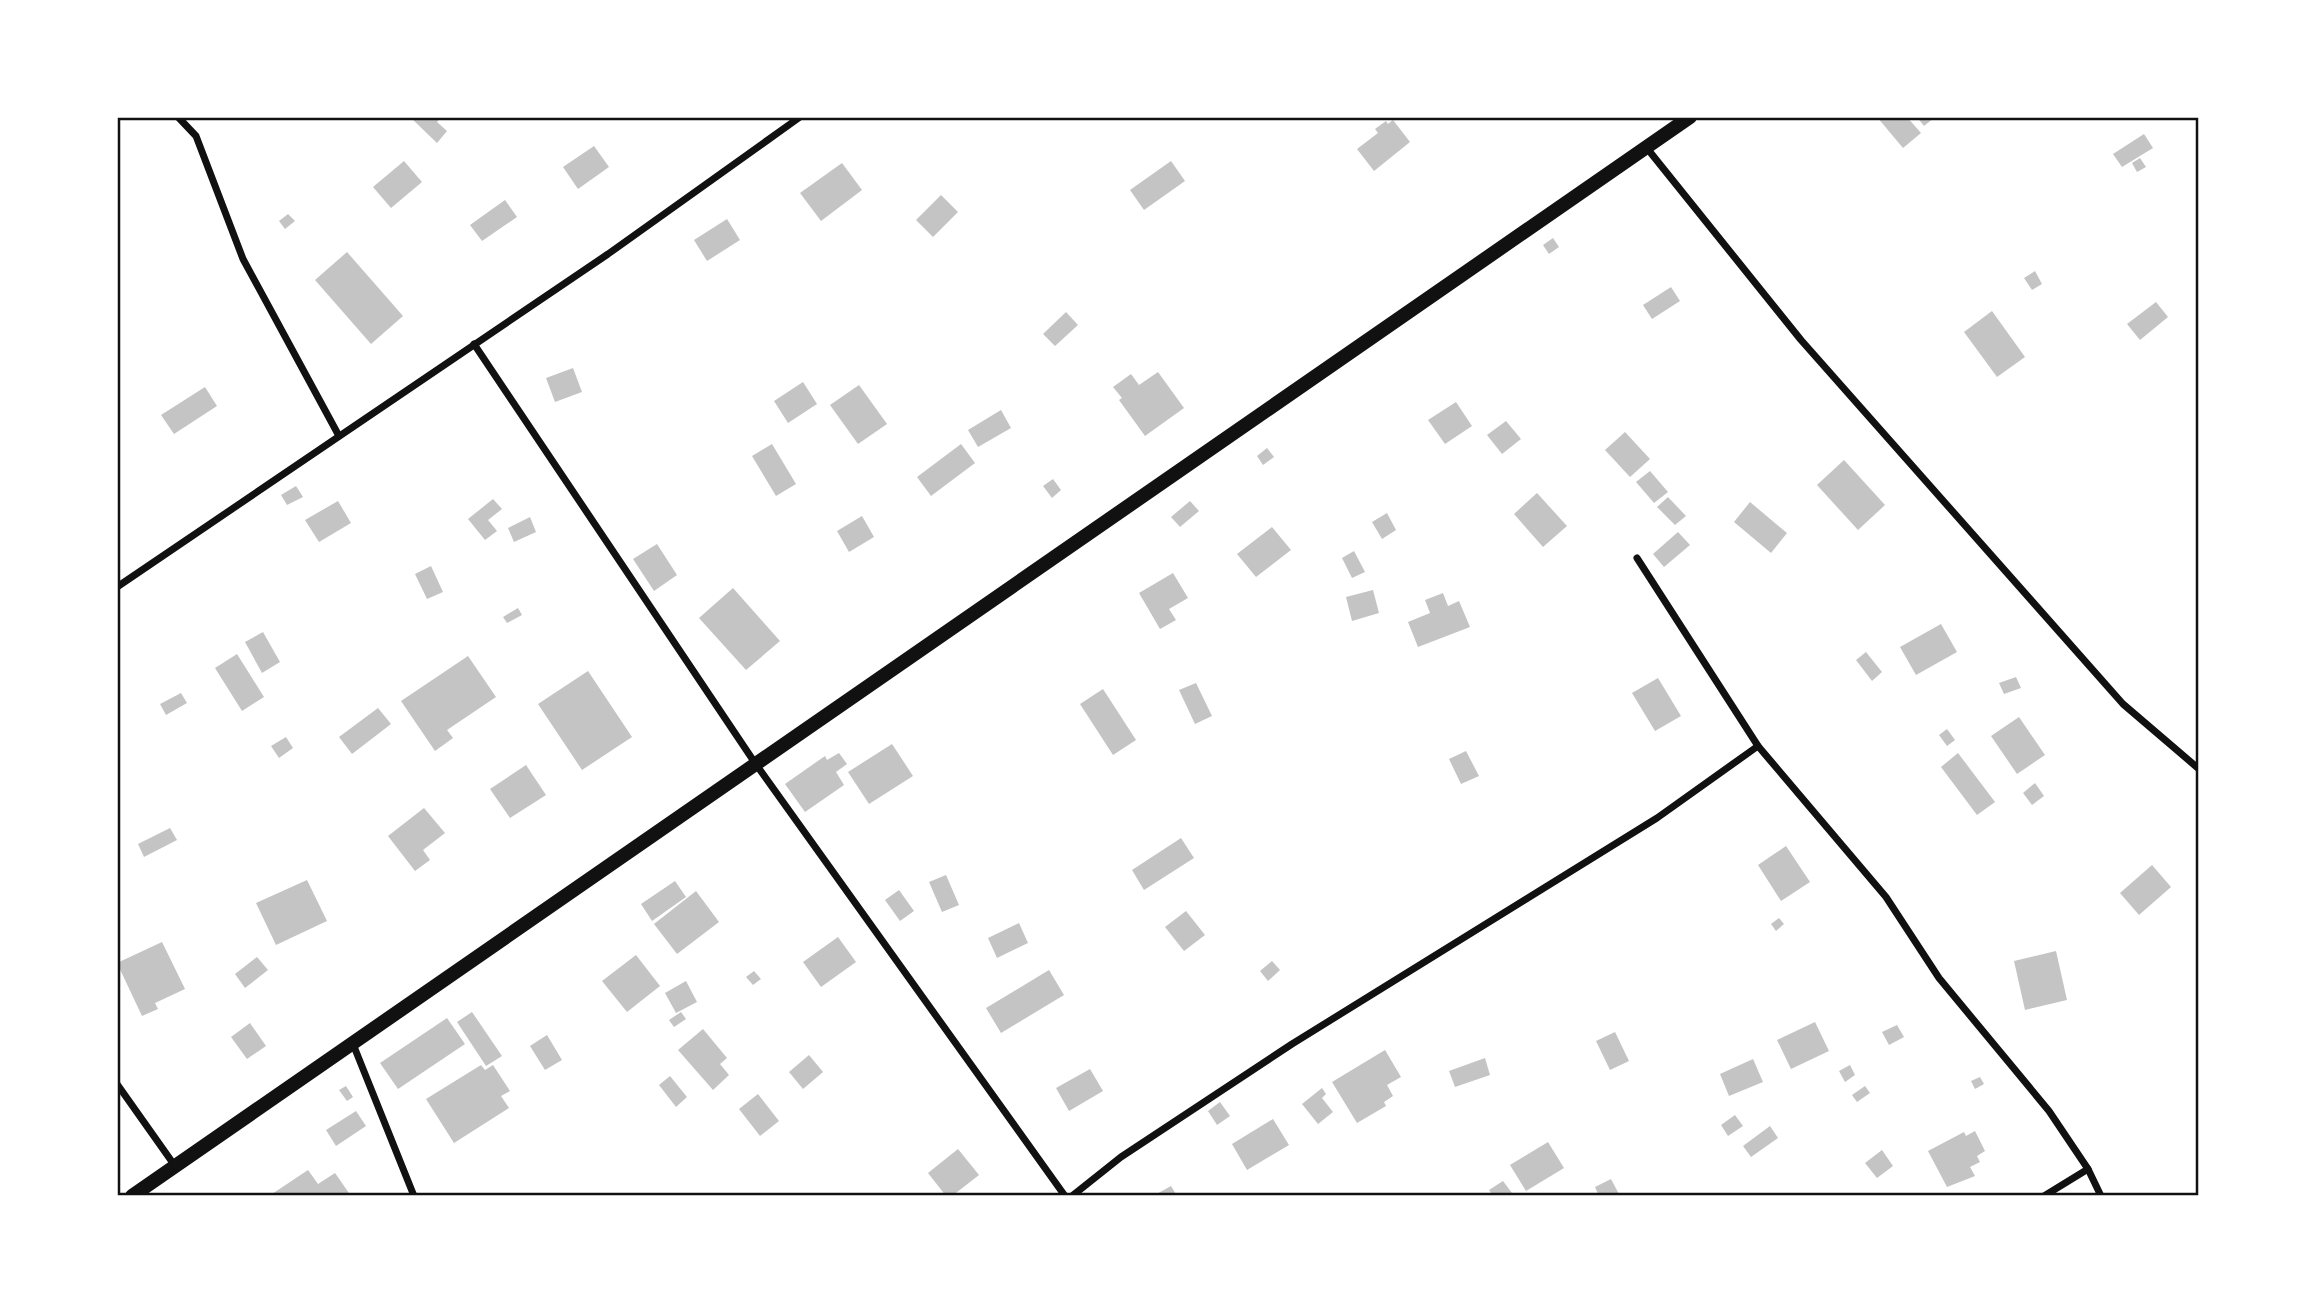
<svg xmlns="http://www.w3.org/2000/svg" width="2316" height="1313" font-family="Merriweather,serif">
	<style>
		.building { fill: #c4c4c4 }
		.lines { fill: none; stroke-linecap: round; stroke-linejoin: round }
		.minor { stroke: #111; stroke-width: 7 }
		.secondary { stroke: #111; stroke-width: 14 }
		.neatline { fill: none; stroke: #111; stroke-width: 2.5 }
	</style>
	<rect width="100%" height="100%" fill="#fff"/>
	<g class="building">
		<polygon points="410,117 441,117 437,122 447,131 437,143"/>
		<polygon points="1877,117 1907,117 1921,133 1903,148"/>
		<polygon points="1917,117 1935,117 1924,126"/>
		<polygon points="1393,120 1410,142 1374,171 1357,149 1378,133 1375,129 1386,121 1388,124"/>
		<polygon points="2144,134 2153,148 2122,167 2113,154"/>
		<polygon points="594,146 609,167 578,189 563,167"/>
		<polygon points="2140,158 2146,167 2137,172 2132,163"/>
		<polygon points="404,161 422,182 391,208 373,187"/>
		<polygon points="1171,161 1185,181 1144,210 1130,190"/>
		<polygon points="842,163 862,190 821,221 800,193"/>
		<polygon points="941,195 958,212 933,237 916,220"/>
		<polygon points="505,200 517,217 482,241 470,225"/>
		<polygon points="288,214 295,221 285,229 279,221"/>
		<polygon points="727,219 740,240 707,261 694,240"/>
		<polygon points="1553,238 1559,247 1549,254 1543,245"/>
		<polygon points="347,252 403,316 371,344 315,280"/>
		<polygon points="2035,271 2042,284 2032,290 2024,278"/>
		<polygon points="1671,287 1680,301 1652,319 1643,305"/>
		<polygon points="2156,302 2168,317 2140,340 2127,324"/>
		<polygon points="1992,311 2025,357 1997,377 1964,332"/>
		<polygon points="1066,312 1078,325 1055,346 1043,334"/>
		<polygon points="573,368 582,392 555,402 546,378"/>
		<polygon points="1158,372 1184,408 1145,436 1119,400 1122,398 1113,387 1131,374 1139,385"/>
		<polygon points="803,382 817,404 788,423 774,401"/>
		<polygon points="859,385 887,424 858,444 830,405"/>
		<polygon points="205,387 217,406 174,434 161,415"/>
		<polygon points="1456,402 1472,426 1445,444 1428,420"/>
		<polygon points="1001,410 1011,428 978,447 968,430"/>
		<polygon points="1506,421 1521,439 1502,454 1487,435"/>
		<polygon points="1625,432 1650,459 1630,477 1605,450"/>
		<polygon points="772,444 796,484 776,496 752,456"/>
		<polygon points="961,444 975,463 931,496 917,477"/>
		<polygon points="1267,448 1274,457 1263,465 1257,456"/>
		<polygon points="1844,460 1885,505 1858,530 1817,485"/>
		<polygon points="1650,471 1668,492 1654,503 1636,482"/>
		<polygon points="1053,479 1061,490 1052,498 1043,486"/>
		<polygon points="296,486 303,497 287,505 281,495"/>
		<polygon points="1537,493 1567,526 1543,547 1514,514"/>
		<polygon points="1668,497 1686,516 1675,525 1657,507"/>
		<polygon points="493,499 502,509 488,520 497,531 485,540 468,519"/>
		<polygon points="338,501 351,523 319,542 305,520"/>
		<polygon points="1190,501 1199,511 1180,527 1171,517"/>
		<polygon points="1750,502 1787,533 1771,553 1734,522"/>
		<polygon points="1387,513 1396,530 1382,539 1372,522"/>
		<polygon points="862,516 874,537 849,552 837,531"/>
		<polygon points="530,517 536,532 514,542 508,528"/>
		<polygon points="1272,527 1291,550 1256,577 1237,554"/>
		<polygon points="1678,532 1690,545 1664,567 1653,554"/>
		<polygon points="657,544 677,575 654,591 633,559"/>
		<polygon points="1354,551 1365,572 1352,578 1342,558"/>
		<polygon points="431,566 443,592 427,599 415,574"/>
		<polygon points="1173,573 1188,598 1169,609 1176,620 1160,629 1139,593"/>
		<polygon points="733,588 780,641 746,670 699,618"/>
		<polygon points="1373,590 1379,613 1352,621 1346,597"/>
		<polygon points="1443,593 1448,606 1459,601 1470,627 1418,647 1408,622 1430,613 1425,600"/>
		<polygon points="518,608 522,615 507,623 503,617"/>
		<polygon points="1941,624 1957,652 1916,675 1900,647"/>
		<polygon points="263,632 280,662 262,673 245,642"/>
		<polygon points="1866,652 1882,672 1872,681 1856,660"/>
		<polygon points="237,654 264,697 242,711 215,668"/>
		<polygon points="468,656 496,697 447,730 453,738 435,751 401,701"/>
		<polygon points="588,671 632,737 582,770 538,704"/>
		<polygon points="2016,677 2021,688 2004,694 1999,683"/>
		<polygon points="1658,678 1681,716 1655,731 1632,693"/>
		<polygon points="1196,683 1212,716 1195,724 1179,690"/>
		<polygon points="1103,689 1136,740 1113,755 1080,704"/>
		<polygon points="181,693 187,703 166,715 160,704"/>
		<polygon points="378,708 391,724 352,754 339,737"/>
		<polygon points="2019,717 2045,755 2017,774 1991,736"/>
		<polygon points="1947,729 1955,740 1947,746 1939,735"/>
		<polygon points="286,737 293,748 279,758 271,746"/>
		<polygon points="892,744 913,776 869,804 848,772"/>
		<polygon points="1466,751 1479,776 1461,784 1449,759"/>
		<polygon points="839,753 847,764 836,772 844,785 805,812 785,784 825,756 827,760"/>
		<polygon points="1958,753 1995,802 1977,815 1941,767"/>
		<polygon points="526,765 546,795 510,818 490,789"/>
		<polygon points="2035,783 2044,796 2032,805 2023,793"/>
		<polygon points="424,808 445,833 423,850 430,860 415,871 388,836"/>
		<polygon points="170,828 177,840 144,857 138,844"/>
		<polygon points="1181,838 1194,858 1144,890 1132,870"/>
		<polygon points="1786,846 1810,882 1781,901 1758,865"/>
		<polygon points="2152,865 2171,887 2139,915 2120,893"/>
		<polygon points="946,875 959,905 942,912 929,882"/>
		<polygon points="307,880 327,921 276,945 256,903"/>
		<polygon points="675,881 686,897 652,921 641,904"/>
		<polygon points="899,890 914,911 900,921 885,900"/>
		<polygon points="696,891 719,922 677,954 654,924"/>
		<polygon points="1186,911 1205,935 1184,951 1165,927"/>
		<polygon points="1779,918 1784,924 1776,931 1771,924"/>
		<polygon points="1019,923 1028,943 997,958 988,938"/>
		<polygon points="838,937 856,962 821,987 803,962"/>
		<polygon points="162,942 185,989 155,1003 158,1009 142,1016 117,963"/>
		<polygon points="2056,951 2067,1000 2025,1010 2014,961"/>
		<polygon points="636,955 660,986 627,1012 602,981"/>
		<polygon points="257,957 268,970 245,988 235,974"/>
		<polygon points="1272,961 1280,970 1268,981 1260,971"/>
		<polygon points="1049,970 1064,995 1001,1033 986,1008"/>
		<polygon points="754,971 761,979 753,985 746,977"/>
		<polygon points="686,981 697,1002 676,1013 665,993"/>
		<polygon points="472,1012 502,1056 486,1066 457,1022"/>
		<polygon points="681,1012 686,1019 674,1027 669,1020"/>
		<polygon points="447,1018 465,1044 398,1089 380,1063"/>
		<polygon points="1815,1022 1829,1051 1791,1069 1777,1040"/>
		<polygon points="250,1023 266,1046 247,1059 231,1037"/>
		<polygon points="1897,1025 1904,1037 1889,1045 1882,1032"/>
		<polygon points="703,1029 727,1058 720,1064 729,1075 713,1090 678,1050"/>
		<polygon points="1615,1032 1629,1061 1610,1070 1596,1041"/>
		<polygon points="547,1035 562,1060 545,1070 530,1046"/>
		<polygon points="1385,1050 1401,1077 1387,1085 1393,1096 1384,1102 1386,1106 1357,1123 1332,1082"/>
		<polygon points="809,1055 823,1072 803,1089 789,1072"/>
		<polygon points="1485,1058 1490,1075 1455,1087 1449,1071"/>
		<polygon points="1753,1059 1763,1082 1729,1096 1720,1074"/>
		<polygon points="481,1065 485,1070 493,1065 510,1091 501,1096 509,1108 454,1143 426,1099"/>
		<polygon points="1850,1065 1855,1075 1845,1082 1839,1071"/>
		<polygon points="1090,1069 1103,1091 1069,1111 1056,1088"/>
		<polygon points="670,1076 687,1097 676,1107 659,1085"/>
		<polygon points="1980,1077 1984,1084 1975,1089 1971,1081"/>
		<polygon points="346,1086 353,1097 347,1101 339,1090"/>
		<polygon points="1865,1086 1870,1093 1857,1102 1852,1095"/>
		<polygon points="1322,1088 1326,1094 1322,1098 1333,1112 1318,1124 1302,1104"/>
		<polygon points="758,1094 779,1121 760,1136 739,1109"/>
		<polygon points="1220,1102 1230,1116 1217,1125 1208,1111"/>
		<polygon points="356,1111 366,1126 336,1146 326,1130"/>
		<polygon points="1735,1115 1743,1126 1728,1136 1721,1125"/>
		<polygon points="1273,1119 1289,1145 1247,1170 1232,1144"/>
		<polygon points="1770,1126 1778,1138 1751,1157 1743,1146"/>
		<polygon points="1975,1131 1985,1151 1977,1156 1980,1162 1970,1167 1975,1176 1947,1187 1928,1151 1964,1132 1966,1136"/>
		<polygon points="1548,1142 1564,1168 1526,1191 1510,1165"/>
		<polygon points="958,1149 979,1175 952,1196 946,1196 928,1173"/>
		<polygon points="1882,1150 1893,1166 1877,1178 1865,1163"/>
		<polygon points="308,1170 318,1184 335,1173 351,1196 269,1196"/>
		<polygon points="1611,1179 1620,1196 1599,1196 1595,1187"/>
		<polygon points="1503,1181 1512,1193 1508,1196 1493,1196 1489,1190"/>
		<polygon points="1171,1186 1177,1196 1153,1196"/>
	</g>
	<g class="lines">
		<g class="minor">
			<polyline points="178,117 196,136 243,259 339,436"/>
			<polyline points="1646,147 1801,340 2123,704 2199,769"/>
			<polyline points="474,344 755,763 1065,1196"/>
			<polyline points="1637,558 1758,746 1886,897 1939,978 2049,1111 2088,1169 2101,1196"/>
			<polyline points="117,587 608,254 800,117"/>
			<polyline points="353,1044 414,1196"/>
			<polyline points="117,1084 175,1166"/>
			<polyline points="1072,1196 1121,1157 1292,1044 1657,818 1758,746"/>
			<polyline points="2044,1196 2088,1169"/>
		</g>
		<polyline class="secondary" points="132,1196 1690,117"/>
	</g>
	<rect width="2316" height="1313" fill="none" stroke="#ffffff" stroke-width="238"/>
	<rect x="119" y="119" width="2078" height="1075" class="neatline"/>
</svg>
